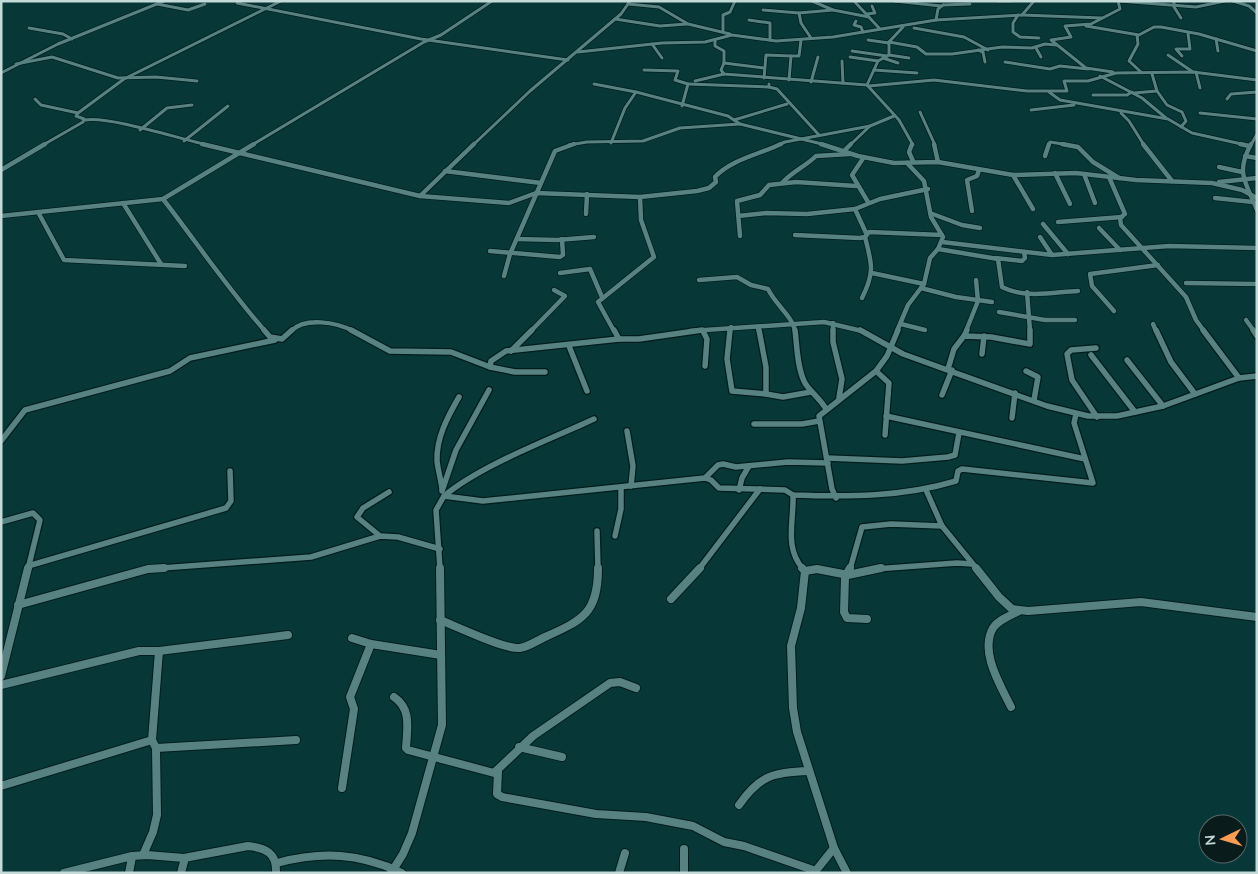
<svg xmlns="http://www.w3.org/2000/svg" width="1258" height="874" font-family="Mulish,sans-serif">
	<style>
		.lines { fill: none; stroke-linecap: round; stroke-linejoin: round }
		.minor-far3-casing { stroke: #001d1d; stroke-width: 4.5 }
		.minor-far2-casing { stroke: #001d1d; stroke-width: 6 }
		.minor-far1-casing { stroke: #001d1d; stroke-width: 8 }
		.minor-casing { stroke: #001d1d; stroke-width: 10 }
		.minor-far3 { stroke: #578281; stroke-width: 3 }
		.minor-far2 { stroke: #578281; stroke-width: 4.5 }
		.minor-far1 { stroke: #578281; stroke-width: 5.5 }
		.minor { stroke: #578281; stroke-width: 8 }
	</style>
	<rect width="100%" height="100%" fill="#083737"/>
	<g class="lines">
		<g class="minor-far3-casing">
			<g id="minor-far3">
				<polyline points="812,1 833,10 869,17"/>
				<polyline points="854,1 880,29"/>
				<polyline points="894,1 941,6"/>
				<polyline points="998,1 1012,1"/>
				<polyline points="1119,1 1196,7 1225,1"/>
				<polyline points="1174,1 1174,7 1181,18"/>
				<polyline points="1233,1 1249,6 1257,13"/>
				<polyline points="237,3 421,39 568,60"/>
				<polyline points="157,4 188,10 205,4"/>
				<polyline points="628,4 659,7 688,24 730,34"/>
				<polyline points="943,5 970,4"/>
				<polyline points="763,10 799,13 833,10"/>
				<polyline points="799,13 801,23 811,38"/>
				<polyline points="867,14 875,13 872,6"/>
				<polyline points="1018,15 1013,23 1013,32 1020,37 1039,38"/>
				<polyline points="1022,15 1102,18"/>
				<polyline points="615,19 660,26 687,24"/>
				<polyline points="749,20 770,23 770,40"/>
				<polyline points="936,20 938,9 943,5"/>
				<polyline points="856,21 854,25 861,27 863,32"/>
				<polyline points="1086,26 1139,35 1154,27 1161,27 1199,34 1257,51"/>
				<polyline points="903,27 889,42 889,55 878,61 867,85 899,120 913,145"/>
				<polyline points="29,28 63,34 72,39"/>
				<polyline points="914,28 964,37 988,50"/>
				<polyline points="723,32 723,15 730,12 735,1"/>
				<polyline points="1137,35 1138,44 1129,61 1141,72"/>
				<polyline points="1216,39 1218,51"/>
				<polyline points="715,40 715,46 724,51 724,63 721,70 724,74 867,85"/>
				<polyline points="868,40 889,43"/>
				<polyline points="889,42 917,47 926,54 952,54 1002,47 1032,48 1045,44 1056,45"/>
				<polyline points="652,44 662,58"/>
				<polyline points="1036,48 1041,57"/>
				<polyline points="978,50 983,52 985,62"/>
				<polyline points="852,51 887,56"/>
				<polyline points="578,52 662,43 705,42 732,35 776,41 833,37 936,20 1022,15 1034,1"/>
				<polyline points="889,55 909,58"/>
				<polyline points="1168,55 1193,72"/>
				<polyline points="1182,56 1176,49 1190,49 1188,33"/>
				<polyline points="850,57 878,61"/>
				<polyline points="883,58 898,63"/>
				<polyline points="842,61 843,83"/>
				<polyline points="1005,62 1050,69 1060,66 1088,69"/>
				<polyline points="724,63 764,68"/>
				<polyline points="16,64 52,57 118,78 156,77 197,81"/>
				<polyline points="644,70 678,71 675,80 688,84 682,106"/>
				<polyline points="874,70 917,73"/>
				<polyline points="1113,72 1086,68 1051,40 1071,37 1065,26 1091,24 1120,9 1118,1"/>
				<polyline points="1196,72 1200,88"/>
				<polyline points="1,73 58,44 164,1"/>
				<polyline points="1100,76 1142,98 1166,118"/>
				<polyline points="764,78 766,55 791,56"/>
				<polyline points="789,80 791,56 799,56 801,40"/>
				<polyline points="695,81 724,74"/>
				<polyline points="811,82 818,57"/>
				<polyline points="594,84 636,92 728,116 740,124 826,145"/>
				<polyline points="688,84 769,87"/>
				<polyline points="769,84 769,87 777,89 819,135"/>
				<polyline points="869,86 934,80 1027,91 1067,91 1064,81 1088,81 1116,73 1193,72 1257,80"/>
				<polyline points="1157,91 1167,105 1182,112 1186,121 1181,127"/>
				<polyline points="1049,92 1060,100 1168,119 1192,133 1246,145"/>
				<polyline points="1134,93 1157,91 1152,74"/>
				<polyline points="1093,95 1127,95 1132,92"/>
				<polyline points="35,99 41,105 78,113"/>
				<polyline points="1227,99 1231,94 1257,92"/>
				<polyline points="1031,110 1074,105"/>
				<polyline points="920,112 935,145"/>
				<polyline points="1121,113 1129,121 1144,145"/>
				<polyline points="1200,113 1257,119"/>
				<path d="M85 120C110 116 180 139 208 145"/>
				<polyline points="734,120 787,104"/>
				<polyline points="140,130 167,108 192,105"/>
				<polyline points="184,141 228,106"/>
				<polyline points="611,143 625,108 636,92"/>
				<polyline points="43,145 83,122 84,119 76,116 78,113 124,79 281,1"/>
				<polyline points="252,145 424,42 441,35 492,1"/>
				<polyline points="473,145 530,91 621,14 630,1"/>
				<polyline points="569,145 587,142 643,141 680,128 740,124"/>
				<polyline points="778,145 785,142 870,126"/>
				<polyline points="850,145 870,126 894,116"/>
				<polyline points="1049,145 1050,142 1069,145"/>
				<polyline points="1251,145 1257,134"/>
			</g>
		</g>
		<g class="minor-far2-casing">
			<g id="minor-far2">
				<polyline points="202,144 420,196 474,144"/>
				<polyline points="821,144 858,156 894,163 938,162 1013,175 1076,173 1136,180 1212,183 1242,190 1257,198"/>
				<polyline points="912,144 909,152 913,161"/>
				<polyline points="934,144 938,162"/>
				<polyline points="1062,144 1078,147 1093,162 1119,178"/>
				<polyline points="1143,144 1172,181"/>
				<polyline points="1240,144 1249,146"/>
				<path d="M1251 144C1235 174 1246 182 1257 210"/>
				<polyline points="845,150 851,144"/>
				<polyline points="1045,156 1049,144"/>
				<polyline points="1245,156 1257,158"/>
				<polyline points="864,157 852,175 868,202"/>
				<polyline points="1219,167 1242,172"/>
				<polyline points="1,170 45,144"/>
				<polyline points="445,171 541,183"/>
				<polyline points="1055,173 1070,204"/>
				<polyline points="1084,174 1095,203"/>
				<polyline points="1013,175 1033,209"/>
				<polyline points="1109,177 1125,214 1120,218 1121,225 1186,297 1196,320 1204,331"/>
				<path d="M783 182C793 171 806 166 816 156L850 154"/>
				<polyline points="1219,182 1257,178"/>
				<path d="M420 196 509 203 536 193 640 197 697 191 709 188 716 182 715 177C730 160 760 154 781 144"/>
				<polyline points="1215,198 1253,202"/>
				<path d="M163 199C197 243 228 289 265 331"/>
				<polyline points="123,203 161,264"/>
				<polyline points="855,209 866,233"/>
				<polyline points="972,211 967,180 977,176 979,170"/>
				<polyline points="38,212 64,260 185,266"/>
				<polyline points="930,213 962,225 980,228"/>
				<polyline points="586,214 587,194"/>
				<polyline points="1,216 163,199 254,144"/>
				<polyline points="738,216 766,213 807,214 855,209 880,199 928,189"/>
				<polyline points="1058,222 1122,217"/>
				<polyline points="1043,224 1068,254"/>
				<polyline points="1099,228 1120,250"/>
				<polyline points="795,235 860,238 865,237 869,232 942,235"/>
				<polyline points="740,236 737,201 760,195 769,185 796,182 856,186"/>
				<polyline points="517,239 557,240 594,237"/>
				<polyline points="942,242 1052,255 1040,237"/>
				<path d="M938 249 998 259 1002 287C1025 299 1054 292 1078 291"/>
				<polyline points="490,251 560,257 563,255 562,239"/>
				<polyline points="1052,255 1169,246 1257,248"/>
				<polyline points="995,258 1022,261 1025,258 1024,252"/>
				<polyline points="560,273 590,269 602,297"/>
				<polyline points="872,273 924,284"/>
				<polyline points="504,276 510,254 555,151 574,144"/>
				<path d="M699 280 737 277 751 285 768 289C775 304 793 317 795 331"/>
				<polyline points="1186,283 1257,284"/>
				<polyline points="921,288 956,297 992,302"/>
				<polyline points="1027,292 1030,331"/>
				<path d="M862 298C875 272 872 264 865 237"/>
				<polyline points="1114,311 1092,286 1090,274 1158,265"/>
				<polyline points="999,312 1045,320 1075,320"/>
				<polyline points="1246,320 1254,331"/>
				<polyline points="833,323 833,331"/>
				<polyline points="901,324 925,330"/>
				<polyline points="1153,324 1156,331"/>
				<polyline points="758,327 759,331"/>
				<path d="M291 331C305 317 336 322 353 331"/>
				<polyline points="531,331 565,296 554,290"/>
				<polyline points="614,331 598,302 654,257 641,220 640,197"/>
				<polyline points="690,331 824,322 862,331"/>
				<polyline points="730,331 731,327"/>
				<polyline points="897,331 908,305 924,284 930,258 938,249 943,237 931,217 924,181 907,163"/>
				<polyline points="966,331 978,301 976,280"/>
			</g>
		</g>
		<g class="minor-far1-casing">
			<g id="minor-far1">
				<polyline points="264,330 270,337 282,339 292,330"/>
				<polyline points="351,330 390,351 451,352 490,367 491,361 506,351 619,339 639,339 702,330"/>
				<polyline points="614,330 619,339"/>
				<polyline points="730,330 727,359 732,391 766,394"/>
				<polyline points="759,330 766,367 766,394 783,397 811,392"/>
				<path d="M795 330C797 346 797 366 804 381 807 389 820 398 826 409"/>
				<polyline points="833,330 833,342 842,379 839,398"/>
				<polyline points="860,330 903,354 1047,406 1088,416 1117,416 1163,406 1239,378 1257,376"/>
				<polyline points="1156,330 1171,362 1195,394"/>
				<polyline points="1203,330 1239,378"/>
				<polyline points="1253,330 1257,336"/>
				<polyline points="703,331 707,339 705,366"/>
				<polyline points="964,336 967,330"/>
				<polyline points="569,346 587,391"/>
				<polyline points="1096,348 1071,350 1067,354 1072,380 1097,417"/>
				<polyline points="511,351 532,330"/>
				<polyline points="982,354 984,336"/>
				<polyline points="1091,355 1135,412"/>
				<polyline points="1127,360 1163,406"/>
				<polyline points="490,367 515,372 545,372"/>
				<polyline points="948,369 954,349 964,336 991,337 1030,344 1030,330"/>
				<polyline points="876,371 889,383 885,435"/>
				<polyline points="1026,371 1038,377 1034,400"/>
				<polyline points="942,395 952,370"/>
				<polyline points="886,416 1085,459"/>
				<polyline points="1012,418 1015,393"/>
				<polyline points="754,424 802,424 819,421"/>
				<polyline points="627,431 633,466 631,486"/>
				<polyline points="1,441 25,410 170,371 190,358 275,340"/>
				<polyline points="827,458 902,461 948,457 955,455 959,433"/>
				<path d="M705 478 711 480 719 488 785 490 793 495C848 497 903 497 956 481L958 471 962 469 1093 483 1074 423 1076 414"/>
				<path d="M442 489C441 480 438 470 437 461 436 438 448 416 459 397"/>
				<polyline points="739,490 742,478 749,466"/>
				<polyline points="926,490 942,526 977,569"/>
				<polyline points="442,491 456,450 489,390"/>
				<path d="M793 495C794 522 784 547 803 569"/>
				<path d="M444 496C481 465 549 440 594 419"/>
				<polyline points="836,498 832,489 819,416 876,371 887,356 898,330"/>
				<polyline points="1,522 33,513 40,520 28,569"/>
				<polyline points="597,531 598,569"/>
				<polyline points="380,536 357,517 363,508 389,492"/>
				<polyline points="615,536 621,509 621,487"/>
				<polyline points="28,566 226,508 231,501 230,471"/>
				<polyline points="148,569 311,557 380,536 398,537 440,549"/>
				<polyline points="440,569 436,510 444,496 483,501 705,478 718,465 723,464 736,467 788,462 828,463"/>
				<polyline points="699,569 760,489"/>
				<polyline points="850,569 862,527 891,524 942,526"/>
				<polyline points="875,569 957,563 972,564"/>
			</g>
		</g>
		<g class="minor-casing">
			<g id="minor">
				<polyline points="802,568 805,571"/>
				<polyline points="850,568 845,577 844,612 847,618 867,619"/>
				<polyline points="976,568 999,597 1012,609 1028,611 1141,602 1257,617"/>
				<polyline points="805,571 801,608 791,646 793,708 797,732 834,848 847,873"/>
				<polyline points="805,571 817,569 848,575 881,568"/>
				<polyline points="671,599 700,568"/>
				<polyline points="18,605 148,569 164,568"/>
				<path d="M440 620C456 626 505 650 520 648 528 647 538 640 545 637 583 620 598 613 598 568"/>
				<polyline points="352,638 371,644 441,655"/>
				<polyline points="159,651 288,635"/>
				<polyline points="1,676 28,568"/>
				<polyline points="1,685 139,651 159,651 152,740 156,748 157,815 153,832 143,855"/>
				<path d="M394 697C412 709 407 729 406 748L408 750 494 773 533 736 610 683 620 682 636 688"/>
				<path d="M1011 707C1001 686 979 652 993 628 998 620 1011 615 1019 611"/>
				<polyline points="519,747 562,757"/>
				<polyline points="156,748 296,740"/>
				<polyline points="498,771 497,794 502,797 596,814 646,817 693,826 724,842 744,846 816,871"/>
				<polyline points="1,786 152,740"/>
				<polyline points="342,788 354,709 350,697 371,644"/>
				<path d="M739 805C760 775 774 772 809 771"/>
				<polyline points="684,849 684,873"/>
				<path d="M277 863C322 851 360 853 402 873"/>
				<path d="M64 873 132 856 147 855 184 858 248 846C266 848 277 853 276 873"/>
				<polyline points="129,873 132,857"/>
				<polyline points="181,873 185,858"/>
				<polyline points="391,873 403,854 412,833 442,725 440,568"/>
				<polyline points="619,873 625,853"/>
				<polyline points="814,873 834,848"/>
			</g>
		</g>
		<use href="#minor-far3" class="minor-far3"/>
		<use href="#minor-far2" class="minor-far2"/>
		<use href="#minor-far1" class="minor-far1"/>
		<use href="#minor" class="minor"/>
	</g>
	<rect width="1258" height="874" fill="none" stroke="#c4dad9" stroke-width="5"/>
	<g transform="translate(1223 839) rotate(265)"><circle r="24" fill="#091b1b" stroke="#546767"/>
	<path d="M0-4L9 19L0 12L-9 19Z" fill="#fc9d53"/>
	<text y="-8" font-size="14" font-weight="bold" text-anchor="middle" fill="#c4dad9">N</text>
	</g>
</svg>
